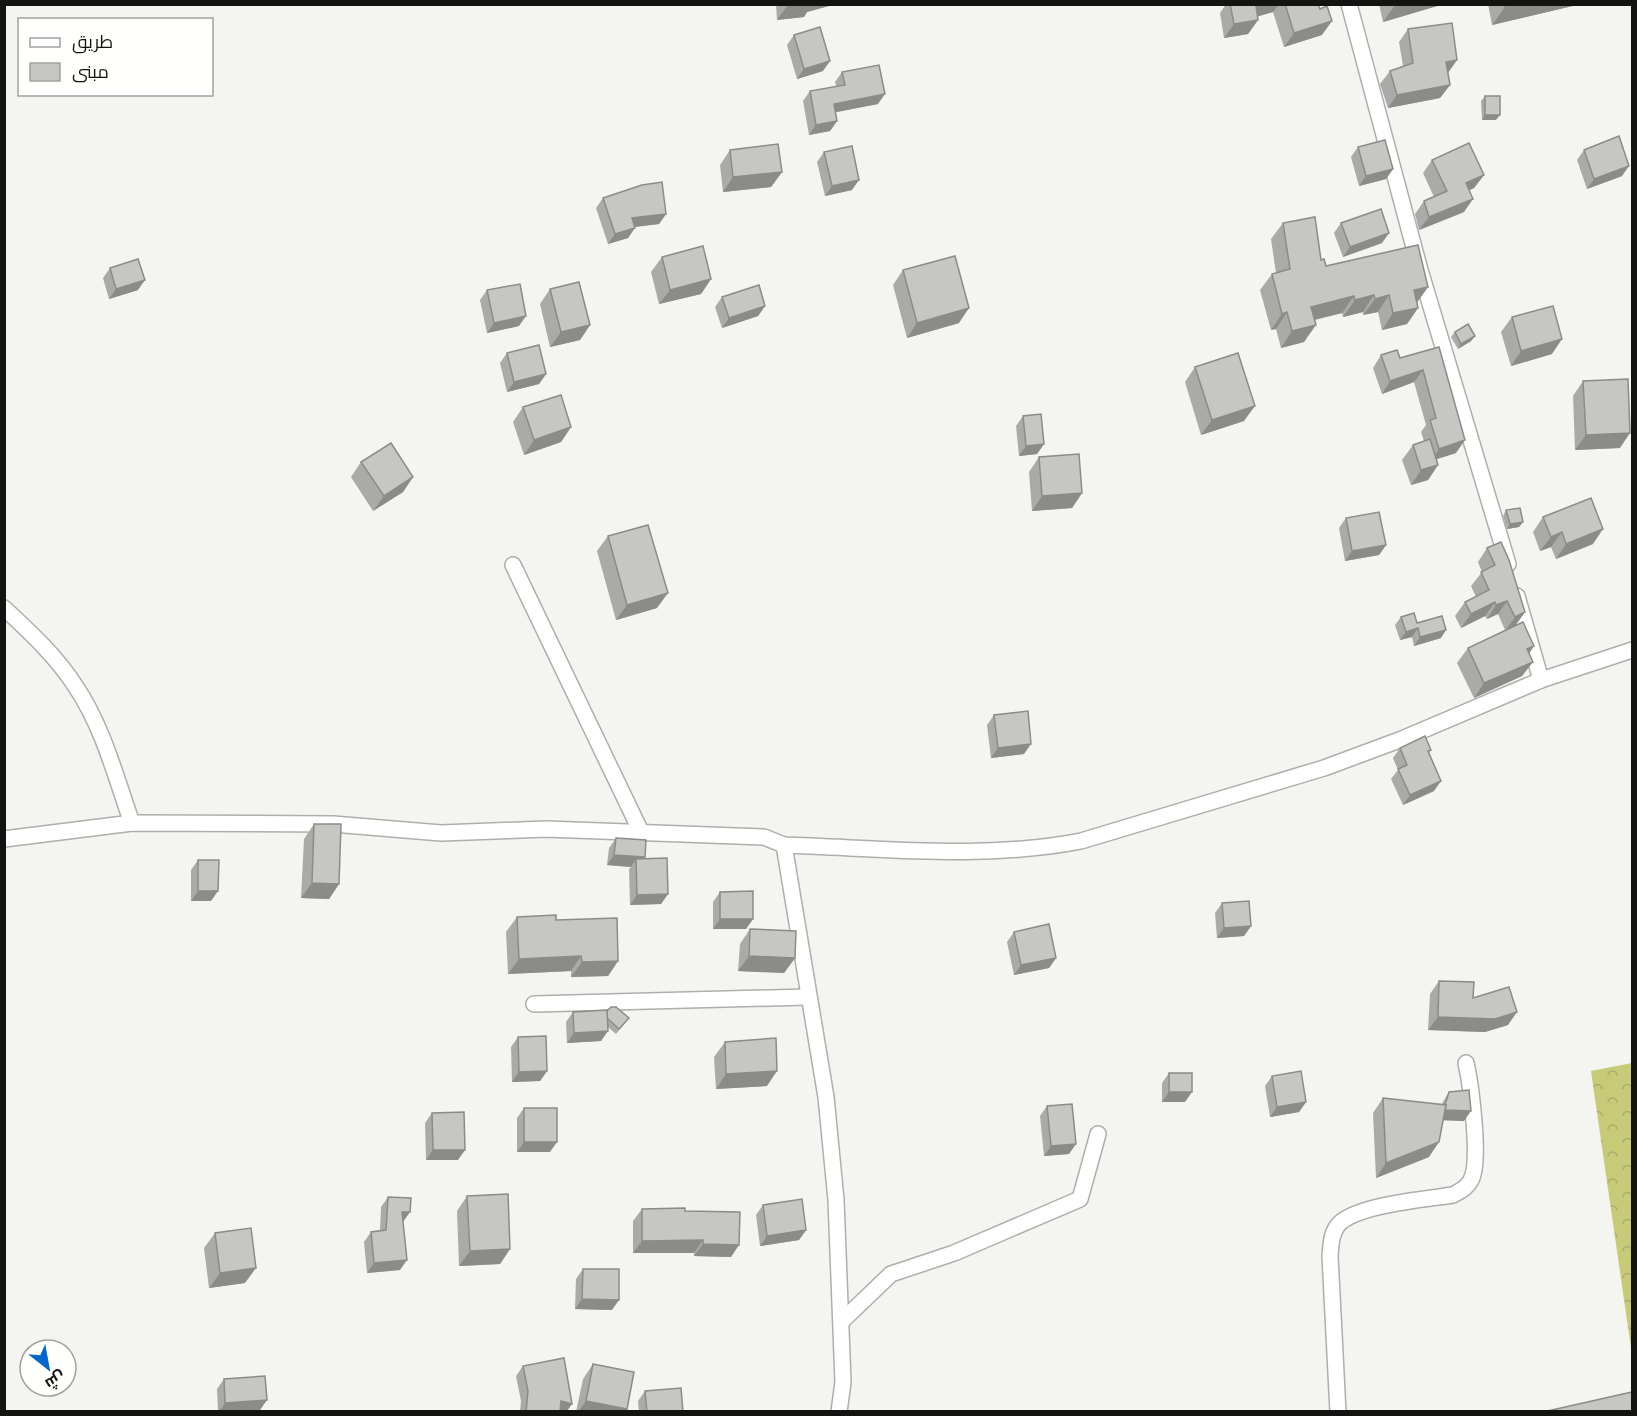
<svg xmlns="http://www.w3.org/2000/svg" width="1637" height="1416" font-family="'Alegreya Sans',Cairo,sans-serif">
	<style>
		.forest { fill: url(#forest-crowns) }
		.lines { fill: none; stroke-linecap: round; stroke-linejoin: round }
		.minor-casing { stroke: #aeafab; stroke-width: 18 }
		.minor { stroke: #fff; stroke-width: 15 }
		.wall { fill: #aaaba8 }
		.shaded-wall { fill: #8b8b88 }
		.building { fill: #c6c7c3; stroke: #8b8b88; stroke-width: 1.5 }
	</style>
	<defs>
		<pattern id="forest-crowns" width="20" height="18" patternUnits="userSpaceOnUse" patternTransform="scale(1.5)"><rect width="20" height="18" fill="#c7cb77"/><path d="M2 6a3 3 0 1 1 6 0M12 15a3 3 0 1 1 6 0" fill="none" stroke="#aaad66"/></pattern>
	</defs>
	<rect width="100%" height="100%" fill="#f4f4f0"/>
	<polygon class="forest" points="1632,1063 1632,1355 1591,1071"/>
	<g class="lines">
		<g class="minor-casing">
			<g id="minor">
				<polyline points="1349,4 1420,270 1508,564"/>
				<polyline points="513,565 642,834"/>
				<path d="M4 608C30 632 57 657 76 687 103 727 116 778 132 823"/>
				<polyline points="1541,680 1632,650"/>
				<path d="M4 839 132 823 333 824 441 833 546 829 764 837 784 845C882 848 984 860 1081 841L1324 768 1402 739 1541 680 1517 596"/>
				<polyline points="784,845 826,1097 836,1200 843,1382 839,1412"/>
				<polyline points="534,1004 807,997"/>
				<polyline points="842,1321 891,1274 954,1253 1080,1199 1098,1134"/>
				<path d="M1338 1412 1330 1256C1331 1245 1331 1234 1338 1225 1355 1205 1427 1199 1453 1195 1460 1191 1467 1188 1471 1180 1481 1162 1471 1085 1466 1063"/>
			</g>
		</g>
		<use href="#minor" class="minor"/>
	</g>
	<g class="wall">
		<polygon points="776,4 836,4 807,12 804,17 777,20"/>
		<polygon points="1226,4 1318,4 1322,35 1284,47 1273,12 1258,16 1258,20 1248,34 1224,38 1220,13"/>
		<polygon points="1379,4 1444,4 1383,22"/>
		<polygon points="1488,4 1581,4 1492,25"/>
		<polygon points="1408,29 1448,73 1450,85 1440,98 1388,108 1380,84 1390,71 1403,66 1399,42"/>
		<polygon points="794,35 823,71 797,79 787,45"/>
		<polygon points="842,72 878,104 835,112 837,121 830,131 809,135 803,101 810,91 836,86 835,82"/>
		<polygon points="1485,96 1496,120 1482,120 1481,101"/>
		<polygon points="1358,147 1393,169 1386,179 1359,186 1351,157"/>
		<polygon points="730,150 782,172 771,187 723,192 720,165"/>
		<polygon points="1584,150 1622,176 1587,189 1577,160"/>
		<polygon points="824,152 852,190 825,196 817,162"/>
		<polygon points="1432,160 1484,175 1474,188 1469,190 1464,212 1419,230 1415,214 1424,201 1434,197 1423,173"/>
		<polygon points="603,198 666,214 659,224 635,227 628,238 608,244 596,208"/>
		<polygon points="1283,223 1321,260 1326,266 1428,287 1417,302 1418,308 1407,324 1382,330 1378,312 1363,315 1363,312 1343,317 1342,313 1315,320 1304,342 1281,348 1276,329 1271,330 1260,290 1272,274 1276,273 1271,239"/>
		<polygon points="1341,223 1382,243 1343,257 1334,233"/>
		<polygon points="662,257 711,279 701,294 659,304 651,272"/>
		<polygon points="110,268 138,290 109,299 103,278"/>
		<polygon points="903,270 959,323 907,338 893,285"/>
		<polygon points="550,289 590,325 580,340 550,347 540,304"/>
		<polygon points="487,290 519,326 487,333 480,300"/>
		<polygon points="722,297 765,306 758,316 722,328 715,307"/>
		<polygon points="1512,317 1552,354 1511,366 1501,332"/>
		<polygon points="1455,332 1475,336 1471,341 1458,349 1451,337"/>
		<polygon points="1439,347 1456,453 1436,459 1438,465 1428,480 1411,485 1402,460 1413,445 1424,441 1421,432 1426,425 1414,382 1382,394 1373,368 1381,355 1400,358"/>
		<polygon points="507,353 546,374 539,384 507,392 500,363"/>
		<polygon points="1195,367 1244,421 1201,435 1185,382"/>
		<polygon points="1583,381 1620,448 1575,450 1573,396"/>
		<polygon points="523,407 571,427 561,442 524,455 513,422"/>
		<polygon points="1023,416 1044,444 1037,454 1019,456 1016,426"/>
		<polygon points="1039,457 1082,493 1072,508 1032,511 1029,472"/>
		<polygon points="361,462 413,477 403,492 373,511 351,477"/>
		<polygon points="1506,510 1523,522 1519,527 1507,529 1503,516"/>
		<polygon points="1543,517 1593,544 1556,559 1551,547 1540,551 1533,532"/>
		<polygon points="1346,518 1386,545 1379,555 1345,561 1339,528"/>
		<polygon points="608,536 657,608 616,620 597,551"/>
		<polygon points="1487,548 1525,612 1515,626 1534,646 1529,653 1522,676 1474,698 1457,663 1468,648 1505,630 1498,614 1487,619 1485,616 1461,628 1455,616 1465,602 1476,597 1471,586 1482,572 1478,562"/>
		<polygon points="1401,617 1417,623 1441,638 1414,646 1412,637 1400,640 1395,625"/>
		<polygon points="994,715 1024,754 991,758 987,725"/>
		<polygon points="1400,748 1431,750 1429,753 1434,791 1403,805 1391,779 1398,770 1393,758"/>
		<polygon points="314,824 339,884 329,899 301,898 304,839"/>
		<polygon points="616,838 645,857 643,859 668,894 661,904 630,905 629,869 631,867 607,865 609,848"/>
		<polygon points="198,860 211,901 191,901 191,870"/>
		<polygon points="720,892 753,919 746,929 713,929 713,902"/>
		<polygon points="1222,903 1251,926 1244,936 1217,938 1215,913"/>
		<polygon points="517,917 556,920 618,961 608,976 571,977 571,971 508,974 506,932"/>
		<polygon points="750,929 795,958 784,973 738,971 740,944"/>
		<polygon points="1014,932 1056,958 1049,968 1014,975 1007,942"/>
		<polygon points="1439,981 1473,998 1508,1025 1485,1032 1428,1030 1430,994"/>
		<polygon points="607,1011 625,1023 616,1034 608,1027 601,1041 567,1043 566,1022 573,1012"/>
		<polygon points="518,1037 547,1071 540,1081 512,1082 511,1047"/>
		<polygon points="725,1042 767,1086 716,1089 714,1057"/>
		<polygon points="1169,1073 1185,1102 1162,1102 1162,1083"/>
		<polygon points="1272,1076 1306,1102 1299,1112 1270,1117 1265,1086"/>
		<polygon points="1449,1092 1464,1121 1443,1120 1429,1157 1376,1178 1373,1113 1383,1098 1441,1105"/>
		<polygon points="1047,1106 1069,1154 1044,1156 1040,1116"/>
		<polygon points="524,1108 550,1152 517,1152 517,1118"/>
		<polygon points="432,1113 458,1160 426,1160 425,1123"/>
		<polygon points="467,1196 510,1249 500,1264 459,1266 457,1211"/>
		<polygon points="388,1197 403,1222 400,1270 367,1273 364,1242 371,1232 380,1231 381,1207"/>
		<polygon points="763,1205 806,1230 799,1240 760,1246 756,1215"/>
		<polygon points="642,1209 685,1211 731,1257 694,1256 694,1253 633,1253 633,1221"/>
		<polygon points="215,1233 245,1283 209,1288 204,1248"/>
		<polygon points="583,1269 612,1310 575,1309 576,1279"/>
		<polygon points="593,1364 627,1409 625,1412 576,1412 583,1379"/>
		<polygon points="523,1366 572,1404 566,1412 520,1412 521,1401 516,1376"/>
		<polygon points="224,1379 260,1410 218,1412 217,1389"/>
		<polygon points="645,1391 683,1412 639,1412 638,1401"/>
	</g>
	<g class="shaded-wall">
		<polygon points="797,4 836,4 807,12 804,17 777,20 787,6"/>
		<polygon points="1260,4 1279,4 1273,12 1246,20 1256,6"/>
		<polygon points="1396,4 1444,4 1383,22"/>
		<polygon points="1516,4 1581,4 1492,25 1505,7"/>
		<polygon points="1258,20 1248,34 1224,38 1234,24"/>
		<polygon points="1332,21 1322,35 1284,47 1294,33"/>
		<polygon points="1457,60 1448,73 1437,75 1446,62"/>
		<polygon points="830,61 823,71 797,79 804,69"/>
		<polygon points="1450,85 1440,98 1388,108 1397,95"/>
		<polygon points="885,94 878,104 827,114 834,104"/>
		<polygon points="1485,115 1500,115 1496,120 1482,120"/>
		<polygon points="837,121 830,131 809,135 816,125"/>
		<polygon points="1629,166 1622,176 1587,189 1594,179"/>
		<polygon points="1393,169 1386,179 1359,186 1366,176"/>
		<polygon points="782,172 771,187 723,192 733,177"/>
		<polygon points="1484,175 1474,188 1457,196 1466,183"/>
		<polygon points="859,180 852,190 825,196 832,186"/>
		<polygon points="1473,199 1464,212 1419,230 1429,217"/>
		<polygon points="666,214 659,224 625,228 632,218"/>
		<polygon points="635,228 628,238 608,244 615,234"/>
		<polygon points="1389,233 1382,243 1343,257 1350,247"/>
		<polygon points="711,279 701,294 659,304 670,290"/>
		<polygon points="145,280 138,290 109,299 116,289"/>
		<polygon points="1428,287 1416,304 1414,290"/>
		<polygon points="1374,295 1363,312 1343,317 1355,300"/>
		<polygon points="1389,295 1378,312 1363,315 1375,299"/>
		<polygon points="1354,296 1342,313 1300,323 1311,307"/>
		<polygon points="765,306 758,316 722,328 729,318"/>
		<polygon points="969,308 959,323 907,338 917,323"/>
		<polygon points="1418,308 1407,324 1382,330 1393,313"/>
		<polygon points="1287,312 1276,329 1271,330 1282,314"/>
		<polygon points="526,316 519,326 487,333 494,323"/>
		<polygon points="590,325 580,340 550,347 561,332"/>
		<polygon points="1316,325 1304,342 1281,348 1292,331"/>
		<polygon points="1475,336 1471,341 1458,349 1461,344"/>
		<polygon points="1562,339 1552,354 1511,366 1521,351"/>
		<polygon points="1423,370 1414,382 1382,394 1390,381"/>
		<polygon points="546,374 539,384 507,392 514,382"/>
		<polygon points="1255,406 1244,421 1201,435 1212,420"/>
		<polygon points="571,427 561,442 524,455 534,440"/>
		<polygon points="1630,433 1620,448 1575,450 1586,435"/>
		<polygon points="1465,440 1456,453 1431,461 1439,449"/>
		<polygon points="1044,444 1037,454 1019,456 1026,446"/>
		<polygon points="1438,465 1428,480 1411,485 1421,470"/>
		<polygon points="413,477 403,492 373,511 384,496"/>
		<polygon points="1082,493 1072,508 1032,511 1042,496"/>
		<polygon points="1523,522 1519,527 1507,529 1510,524"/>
		<polygon points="1603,529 1593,544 1556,559 1566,544"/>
		<polygon points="1562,532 1551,547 1540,551 1551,537"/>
		<polygon points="1386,545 1379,555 1345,561 1352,551"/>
		<polygon points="668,593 657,608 616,620 627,605"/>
		<polygon points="1507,601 1498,614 1487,619 1496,605"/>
		<polygon points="1495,602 1485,616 1461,628 1471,614"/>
		<polygon points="1525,612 1515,626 1505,631 1515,617"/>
		<polygon points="1418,628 1412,637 1400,640 1406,632"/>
		<polygon points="1446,630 1441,638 1414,646 1420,637"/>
		<polygon points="1534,646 1524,661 1527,649"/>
		<polygon points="1533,662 1522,676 1474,698 1484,683"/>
		<polygon points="1031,744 1024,754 991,758 998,748"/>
		<polygon points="1441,781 1434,791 1403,805 1410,795"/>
		<polygon points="614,855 645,857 638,867 636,859 631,867 607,865"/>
		<polygon points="312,883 339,884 329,899 301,898"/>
		<polygon points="198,891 218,891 211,901 191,901"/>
		<polygon points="668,894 661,904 630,905 637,895"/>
		<polygon points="720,919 753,919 746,929 713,929"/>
		<polygon points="1251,926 1244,936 1217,938 1224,928"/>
		<polygon points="581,956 571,971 508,974 519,959"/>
		<polygon points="749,956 795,958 784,973 738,971"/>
		<polygon points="1056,958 1049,968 1014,975 1021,965"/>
		<polygon points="618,961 608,976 571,977 582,962"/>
		<polygon points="1517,1012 1508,1025 1485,1032 1428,1030 1438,1017"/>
		<polygon points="608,1031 601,1041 567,1043 574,1033"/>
		<polygon points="547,1071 540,1081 512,1082 519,1072"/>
		<polygon points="777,1071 767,1086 716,1089 726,1074"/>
		<polygon points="1169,1092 1192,1092 1185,1102 1162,1102"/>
		<polygon points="1306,1102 1299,1112 1270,1117 1277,1107"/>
		<polygon points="1443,1110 1471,1111 1464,1121 1436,1120"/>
		<polygon points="524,1142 557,1142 550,1152 517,1152"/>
		<polygon points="1439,1142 1429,1157 1376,1178 1386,1163"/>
		<polygon points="1076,1144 1069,1154 1044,1156 1051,1146"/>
		<polygon points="433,1150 465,1150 458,1160 426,1160"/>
		<polygon points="402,1212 410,1212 403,1222"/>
		<polygon points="806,1230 799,1240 760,1246 767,1236"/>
		<polygon points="703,1240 694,1253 633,1253 642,1241"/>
		<polygon points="703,1244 739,1245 731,1257 694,1256"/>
		<polygon points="510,1249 500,1264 459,1266 470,1251"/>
		<polygon points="407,1260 400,1270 367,1273 374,1263"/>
		<polygon points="256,1268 245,1283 209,1288 220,1273"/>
		<polygon points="582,1299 619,1300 612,1310 575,1309"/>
		<polygon points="267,1400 260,1410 219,1412 225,1403"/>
		<polygon points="561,1401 572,1404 566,1412 554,1411"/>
		<polygon points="586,1401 627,1409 625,1412 578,1412"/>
	</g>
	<g class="building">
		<polygon points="1230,4 1260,4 1256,6 1258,20 1234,24"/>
		<polygon points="1285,4 1318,4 1320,9 1327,6 1332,21 1294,33"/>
		<polygon points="1504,4 1516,4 1505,7"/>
		<polygon points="1452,23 1457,60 1446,62 1450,85 1397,95 1390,71 1413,63 1408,29"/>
		<polygon points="820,27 830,61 804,69 794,35"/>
		<polygon points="879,65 885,94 834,104 837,121 816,125 810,91 845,85 842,72"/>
		<rect x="1485" y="96" width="15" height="19"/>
		<polygon points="1619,136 1629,166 1594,179 1584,150"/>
		<polygon points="1385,140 1393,169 1366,176 1358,147"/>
		<polygon points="1469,143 1484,175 1466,183 1473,199 1429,217 1424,201 1447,191 1432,160"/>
		<polygon points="778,144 782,172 733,177 730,150"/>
		<polygon points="852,146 859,180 832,186 824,152"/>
		<polygon points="662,182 666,214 632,218 635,228 615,234 603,198 642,185"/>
		<polygon points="1381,209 1389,233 1350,247 1341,223"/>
		<polygon points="1315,217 1321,260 1324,259 1326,266 1418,245 1428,287 1414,290 1418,308 1393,313 1389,295 1375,299 1374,295 1355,300 1354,296 1311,307 1316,325 1292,331 1287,312 1282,314 1272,274 1290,269 1283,223"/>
		<polygon points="703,246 711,279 670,290 662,257"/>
		<polygon points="955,256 969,308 917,323 903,270"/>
		<polygon points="138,259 145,280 116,289 110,268"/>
		<polygon points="579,282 590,325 561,332 550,289"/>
		<polygon points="520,284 526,316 494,323 487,290"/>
		<polygon points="759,285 765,306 729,318 722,297"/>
		<polygon points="1553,306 1562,339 1521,351 1512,317"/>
		<polygon points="1468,324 1475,336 1461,344 1455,332"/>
		<polygon points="539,345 546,374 514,382 507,353"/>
		<polygon points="1439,347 1465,440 1439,449 1430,420 1436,418 1423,370 1390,381 1381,355 1397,350 1400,358"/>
		<polygon points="1238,353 1255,406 1212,420 1195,367"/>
		<polygon points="1628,379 1630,433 1586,435 1583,381"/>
		<polygon points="561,395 571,427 534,440 523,407"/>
		<polygon points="1041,414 1044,444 1026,446 1023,416"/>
		<polygon points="1430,439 1438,465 1421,470 1413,445"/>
		<polygon points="391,443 413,477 384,496 361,462"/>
		<polygon points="1079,454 1082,493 1042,496 1039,457"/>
		<polygon points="1591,498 1603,529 1566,544 1562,532 1551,537 1543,517"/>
		<polygon points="1520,508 1523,522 1510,524 1506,510"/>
		<polygon points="1379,512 1386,545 1352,551 1346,518"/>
		<polygon points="648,525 668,593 627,605 608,536"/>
		<polygon points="1501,542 1509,560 1525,612 1515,617 1507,601 1496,605 1495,602 1471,614 1465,602 1489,590 1481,572 1495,565 1487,548"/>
		<polygon points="1414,613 1417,623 1442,616 1446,630 1420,637 1418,628 1406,632 1401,617"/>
		<polygon points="1523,622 1534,646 1527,649 1533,662 1484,683 1468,648"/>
		<polygon points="1028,711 1031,744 998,748 994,715"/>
		<polygon points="1425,736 1431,750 1428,751 1441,781 1410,795 1398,769 1407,765 1400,748"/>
		<polygon points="314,824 341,824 339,884 312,883"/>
		<polygon points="616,838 646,840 645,857 614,855"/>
		<polygon points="667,858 668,894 637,895 636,859"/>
		<polygon points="198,860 219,860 218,891 198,891"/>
		<polygon points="753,891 753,919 720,919 720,892"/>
		<polygon points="1249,901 1251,926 1224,928 1222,903"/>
		<polygon points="556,915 556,920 617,918 618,961 582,962 581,956 519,959 517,917"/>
		<polygon points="1049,924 1056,958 1021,965 1014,932"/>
		<polygon points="750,929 796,931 795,958 749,956"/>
		<polygon points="1439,981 1474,982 1473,998 1509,987 1517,1012 1495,1019 1438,1017"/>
		<polygon points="611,1007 616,1007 629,1018 619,1029 607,1018 607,1011"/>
		<polygon points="607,1010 608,1031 574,1033 573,1012"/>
		<polygon points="546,1036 547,1071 519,1072 518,1037"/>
		<polygon points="776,1038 777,1071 726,1074 725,1042"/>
		<polygon points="1301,1071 1306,1102 1277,1107 1272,1076"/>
		<rect x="1169" y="1073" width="23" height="19"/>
		<polygon points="1469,1090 1471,1111 1445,1110 1446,1105 1445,1105 1449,1092"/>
		<polygon points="1383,1098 1446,1105 1439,1142 1386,1163"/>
		<polygon points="1072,1104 1076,1144 1051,1146 1047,1106"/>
		<rect x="524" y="1108" width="33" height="34"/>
		<polygon points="464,1112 465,1150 433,1150 432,1113"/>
		<polygon points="508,1194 510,1249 470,1251 467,1196"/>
		<polygon points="388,1197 411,1198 410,1212 402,1212 407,1260 374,1263 371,1232 386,1230"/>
		<polygon points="802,1199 806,1230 767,1236 763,1205"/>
		<polygon points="685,1208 685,1211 740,1212 739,1245 703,1244 703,1240 642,1241 642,1209"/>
		<polygon points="251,1228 256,1268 220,1273 215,1233"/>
		<polygon points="583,1269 619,1269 619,1300 582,1299"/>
		<polygon points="564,1358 572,1404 561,1401 560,1412 526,1412 528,1391 523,1366"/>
		<polygon points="593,1364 634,1372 627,1409 586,1401"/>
		<polygon points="265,1376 267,1400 225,1403 224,1379"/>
		<polygon points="681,1388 683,1412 647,1412 645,1391"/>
		<polygon points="1632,1392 1632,1412 1543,1412"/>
	</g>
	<rect width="1637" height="1416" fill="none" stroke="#131312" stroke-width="12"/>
	<rect x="18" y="18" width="195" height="78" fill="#fffffe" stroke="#a1a1a0" stroke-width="1.5"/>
	<rect x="30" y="38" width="30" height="9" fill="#ffffff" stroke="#a1a1a0" stroke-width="1.5"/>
	<text x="72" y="48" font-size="18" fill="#131312">طريق</text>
	<rect x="30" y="63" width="30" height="18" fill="#c6c7c3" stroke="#a1a1a0" stroke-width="1.5"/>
	<text x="72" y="78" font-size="18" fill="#131312">مبنى</text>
	<g transform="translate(48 1368) rotate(149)"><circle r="28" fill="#fffffe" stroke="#a1a1a0" stroke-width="1.5"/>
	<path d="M0-4.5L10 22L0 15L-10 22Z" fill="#0065cd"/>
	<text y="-9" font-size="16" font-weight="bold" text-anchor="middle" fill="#131312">ش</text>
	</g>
</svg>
